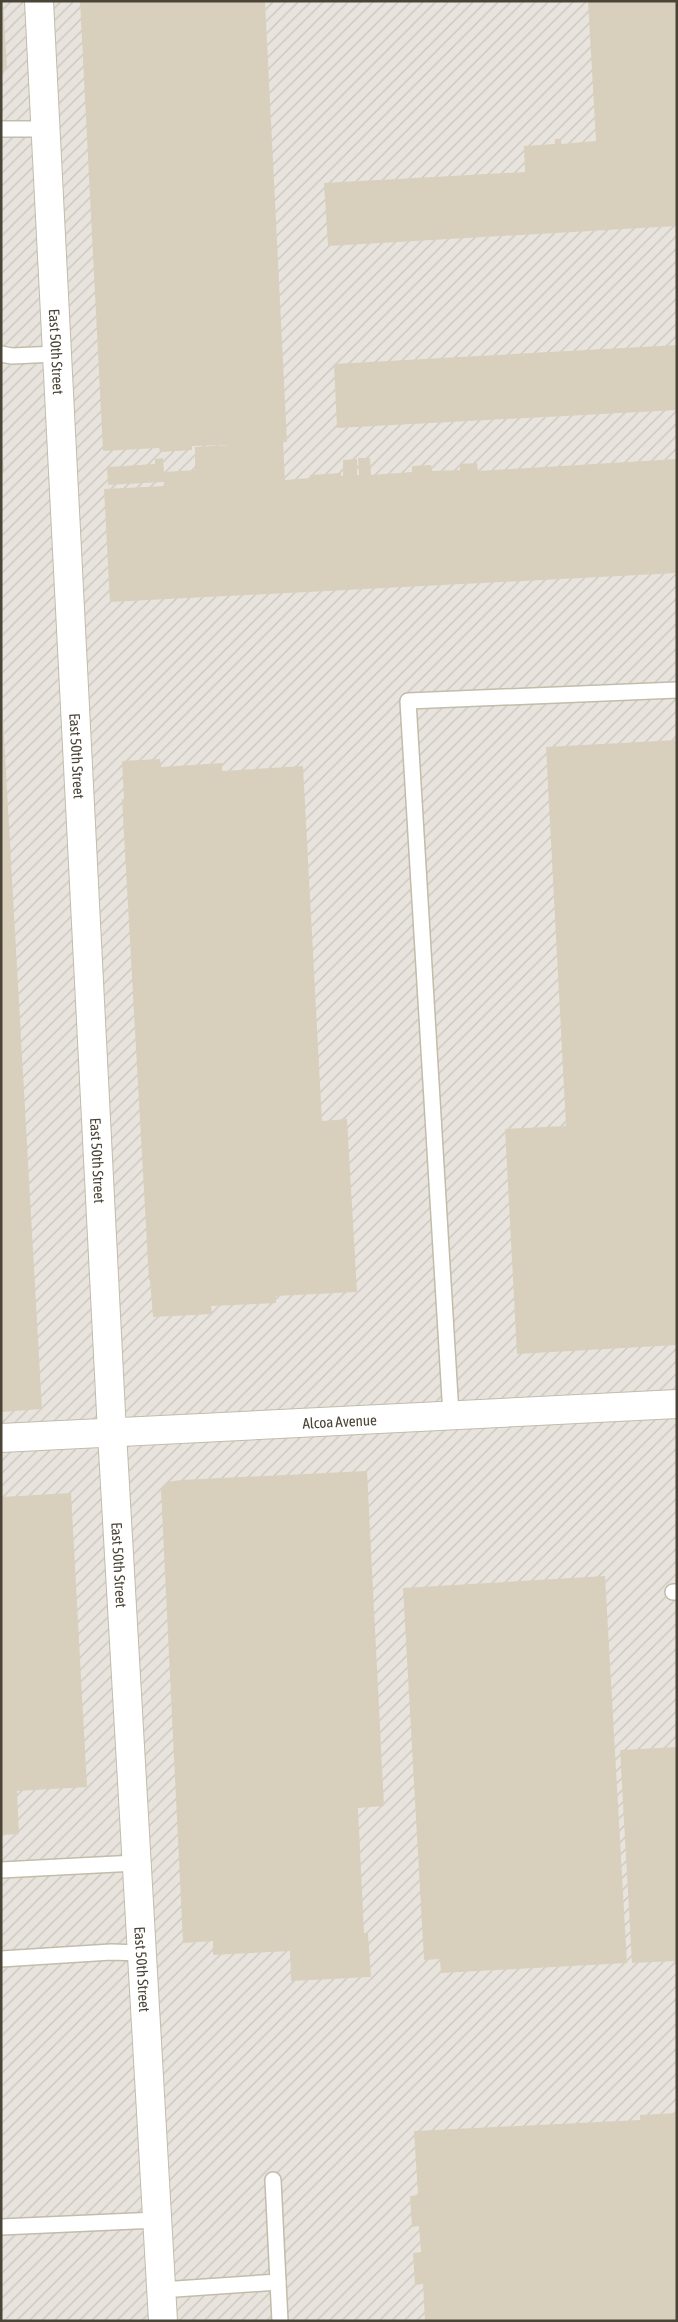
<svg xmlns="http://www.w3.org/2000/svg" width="678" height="2322" font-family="'Asap Condensed',sans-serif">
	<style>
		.industrial { fill: url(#industrial-furrows) }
		.building { fill: #d8d0bd }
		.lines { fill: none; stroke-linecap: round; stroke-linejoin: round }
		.lane-casing { stroke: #c2bcaa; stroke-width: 18 }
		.street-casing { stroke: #c2bcaa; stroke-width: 30 }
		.lane { stroke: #fff; stroke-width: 15 }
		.street { stroke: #fff; stroke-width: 28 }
		.labels { text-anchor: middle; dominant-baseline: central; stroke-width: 4; stroke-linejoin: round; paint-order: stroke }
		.street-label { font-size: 15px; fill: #4a4436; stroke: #fff }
	</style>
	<defs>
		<pattern id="industrial-furrows" width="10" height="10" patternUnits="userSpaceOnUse" patternTransform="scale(1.25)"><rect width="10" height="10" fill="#e8e4dd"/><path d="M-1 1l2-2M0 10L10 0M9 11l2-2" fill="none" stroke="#c8c5be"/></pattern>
	</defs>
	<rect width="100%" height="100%" fill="#f5f3e9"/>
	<rect class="industrial" x="1" y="1" width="676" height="2320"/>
	<g class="building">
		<polygon points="1,1 3,1 7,69 4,69 4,74 1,74"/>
		<polygon points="80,1 265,1 287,442 283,442 285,480 310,478 310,475 341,473 341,476 343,476 343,460 357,459 357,475 359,475 358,458 370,458 371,475 412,472 412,466 431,465 432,471 460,470 460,464 477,463 478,471 677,459 677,573 110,602 104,489 164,486 164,482 108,485 107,467 155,464 155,459 163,458 164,472 195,470 195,447 232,445 192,446 192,450 160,452 159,448 103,451"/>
		<polygon points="588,1 677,1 677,226 328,246 324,183 525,172 524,146 555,144 555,139 561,139 561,144 596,141"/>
		<polygon points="677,345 677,410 337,428 334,364"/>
		<polygon points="1,459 3,459 4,472 1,473"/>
		<polygon points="1,684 42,1409 1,1412"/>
		<polygon points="677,740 677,1345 517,1354 505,1129 566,1126 546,747"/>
		<polygon points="160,759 161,767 222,763 222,771 303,766 322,1121 347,1119 357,1292 276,1296 276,1303 211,1306 212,1314 153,1317 150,1280 149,1280 122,799 124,799 122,761"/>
		<polygon points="367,1471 384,1806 358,1808 364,1933 368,1933 371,1977 291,1981 290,1951 213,1955 213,1941 183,1943 161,1491 167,1482 181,1480"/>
		<polygon points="71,1493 87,1787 17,1791 19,1834 1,1835 1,1497"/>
		<polygon points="605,1576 627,1963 441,1973 440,1959 424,1960 403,1588"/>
		<polygon points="677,1747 677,1961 632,1963 620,1750"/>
		<polygon points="677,2113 677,2321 425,2321 423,2284 415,2285 413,2253 421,2252 419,2226 412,2227 410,2196 418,2195 414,2131 640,2120 640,2115"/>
	</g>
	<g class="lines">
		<g class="lane-casing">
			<g id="lane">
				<polyline points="1,129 45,129"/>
				<polyline points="1,354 12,356 56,354"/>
				<polyline points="451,1415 408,701 677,690"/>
				<polyline points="673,1592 677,1592"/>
				<polyline points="1,1870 136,1863"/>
				<polyline points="1,1959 111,1952 141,1953"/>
				<polyline points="1,2227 157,2220"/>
				<polyline points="278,2282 280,2321"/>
				<polyline points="161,2290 278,2282 273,2180"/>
			</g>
		</g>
		<g class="street-casing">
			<g id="street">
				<path id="s1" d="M39 1 112 1433 163 2321"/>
				<path id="s2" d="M1 1438 677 1404"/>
			</g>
		</g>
		<use href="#lane" class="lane"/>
		<use href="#street" class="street"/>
	</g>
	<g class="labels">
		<g class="street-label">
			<text stroke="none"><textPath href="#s1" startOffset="351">East 50th Street</textPath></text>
			<text stroke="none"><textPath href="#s1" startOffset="756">East 50th Street</textPath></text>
			<text stroke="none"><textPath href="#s1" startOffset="1161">East 50th Street</textPath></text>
			<text stroke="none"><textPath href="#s2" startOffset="339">Alcoa Avenue</textPath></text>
			<text stroke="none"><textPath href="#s1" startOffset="1566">East 50th Street</textPath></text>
			<text stroke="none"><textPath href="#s1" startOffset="1971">East 50th Street</textPath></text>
		</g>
	</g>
	<rect width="678" height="2322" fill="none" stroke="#4a4436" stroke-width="5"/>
</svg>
